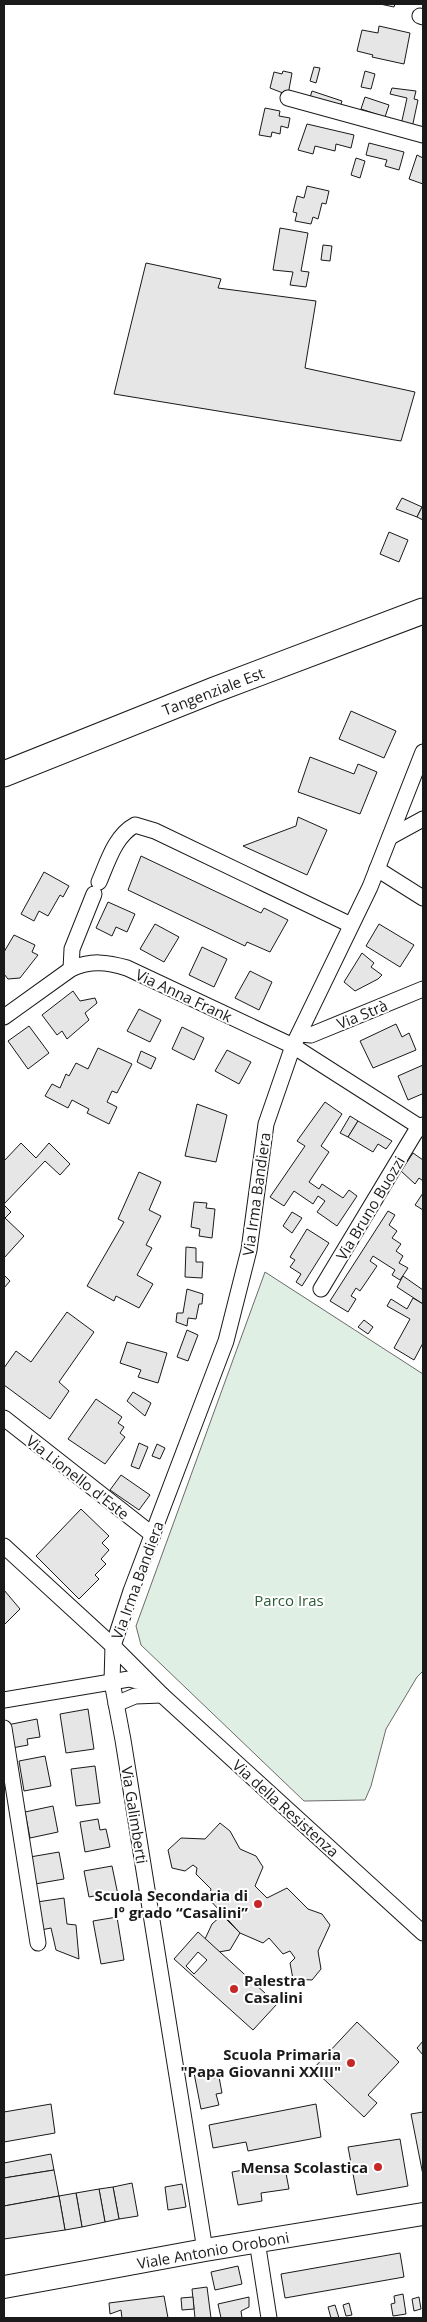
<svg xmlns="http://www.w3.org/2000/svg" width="427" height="2322" font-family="'Open Sans',sans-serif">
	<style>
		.green { fill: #e0efe3; stroke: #6a6a6a }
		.building { fill: #e6e6e6; stroke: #1a1a1a; fill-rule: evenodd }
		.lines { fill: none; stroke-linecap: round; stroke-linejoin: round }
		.street-casing { stroke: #1a1a1a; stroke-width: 17 }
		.secondary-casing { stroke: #1a1a1a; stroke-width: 24 }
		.primary-casing { stroke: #1a1a1a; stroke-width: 27 }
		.street { stroke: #fff; stroke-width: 15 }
		.secondary { stroke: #fff; stroke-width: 22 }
		.primary { stroke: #fff; stroke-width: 25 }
		.poi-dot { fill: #c62828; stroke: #fff; stroke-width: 2 }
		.labels { text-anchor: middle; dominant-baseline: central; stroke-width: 4; stroke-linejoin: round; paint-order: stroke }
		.street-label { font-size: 15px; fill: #1a1a1a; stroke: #fff }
		.park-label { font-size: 15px; fill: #2b5a34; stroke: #fff }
		.poi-label { font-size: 15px; font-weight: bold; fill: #1a1a1a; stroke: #fff; text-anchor: end }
	</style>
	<rect width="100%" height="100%" fill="#fff"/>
	<polygon class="green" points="265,1272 423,1374 423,1671 417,1677 386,1729 371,1786 365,1800 304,1801 141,1645 136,1626"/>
	<g class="building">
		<polygon points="380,4 395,4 394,7"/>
		<polygon points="379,26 410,33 404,64 372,57 373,55 357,51 362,30 378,33"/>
		<polygon points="314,67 320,68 316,83 310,81"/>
		<polygon points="283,71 292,73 288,95 270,88 274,72 282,74"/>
		<polygon points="365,71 375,74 371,89 361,87"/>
		<polygon points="392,88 416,91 414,99 418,100 412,128 401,125 407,98 390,94"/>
		<polygon points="312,91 342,101 339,110 309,101"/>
		<polygon points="365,97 389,105 385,117 361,109"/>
		<polygon points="265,108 280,111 279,116 290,118 288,128 281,126 280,134 272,132 271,137 259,135"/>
		<polygon points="307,124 354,135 351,148 336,144 335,151 315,146 313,154 298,150"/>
		<polygon points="369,143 404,152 399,170 385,166 387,160 366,155"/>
		<polygon points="417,155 423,158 423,184 409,179"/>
		<polygon points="356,158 365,161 360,178 351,175"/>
		<polygon points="307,186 329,191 326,204 322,203 318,219 313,217 311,224 295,221 297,213 293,212 297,196 304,198"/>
		<polygon points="280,228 308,233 301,271 309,272 306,287 290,285 293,272 273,270"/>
		<polygon points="323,245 332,246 330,261 321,260"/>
		<polygon points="146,263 221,279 218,288 316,301 305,368 415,392 401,441 114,394"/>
		<polygon points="402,498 422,507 417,517 396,509"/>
		<polygon points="422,507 423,508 423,520 417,517"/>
		<polygon points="389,532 408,540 399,562 380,554"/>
		<polygon points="351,711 396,731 384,758 339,739"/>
		<polygon points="310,757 354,774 358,764 377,772 360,814 298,792"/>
		<polygon points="298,817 327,830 307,875 243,846 296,826"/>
		<polygon points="141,856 261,913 264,908 288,920 270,952 247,942 245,946 128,890"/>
		<polygon points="44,872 69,886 63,897 60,895 48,916 39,911 34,921 21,914"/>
		<polygon points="108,902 135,914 127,932 116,927 112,936 96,928"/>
		<polygon points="155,924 179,937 164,962 140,949"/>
		<polygon points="379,924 414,945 400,967 366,946"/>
		<polygon points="14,935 35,945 32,952 38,955 20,978 8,979 4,974 4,952"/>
		<polygon points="202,947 227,959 214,987 189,975"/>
		<polygon points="362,953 374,963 371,967 382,975 378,979 355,991 344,982"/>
		<polygon points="250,971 272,982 259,1010 235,998"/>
		<polygon points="73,991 80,1001 95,998 97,1003 85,1013 89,1020 67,1039 62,1031 57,1035 42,1015"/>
		<polygon points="139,1009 161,1020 150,1042 127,1031"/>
		<polygon points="396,1024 402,1037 409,1033 416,1050 373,1068 360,1041"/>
		<polygon points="29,1026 49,1053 28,1069 8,1041"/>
		<polygon points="182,1027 204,1038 194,1060 172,1049"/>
		<polygon points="98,1048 132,1064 117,1093 112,1091 107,1102 117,1107 109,1124 87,1113 89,1109 72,1100 68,1108 45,1096 52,1084 60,1088 66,1074 69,1076 76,1063 88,1069"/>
		<polygon points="227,1050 251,1062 239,1084 215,1071"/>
		<polygon points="141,1051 156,1058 151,1069 137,1062"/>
		<polygon points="423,1065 423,1096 422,1094 408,1100 398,1076"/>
		<polygon points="325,1102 342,1114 321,1146 329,1152 309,1182 319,1189 322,1184 343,1198 349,1190 357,1196 337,1226 317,1212 325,1201 318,1196 313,1204 294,1191 284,1206 270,1197 305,1146 297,1141"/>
		<polygon points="197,1104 227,1115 216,1162 185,1156"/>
		<polygon points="350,1116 358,1121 348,1137 340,1133"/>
		<polygon points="358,1121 392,1141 386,1149 378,1144 373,1152 348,1137"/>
		<polygon points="21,1143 36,1158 49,1143 70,1164 60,1175 45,1161 4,1204 4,1161"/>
		<polygon points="413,1153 423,1160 423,1181 419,1178 415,1184 401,1171"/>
		<polygon points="139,1172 161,1182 149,1210 161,1216 146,1245 152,1248 137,1275 153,1284 139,1308 116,1296 114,1301 87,1286 124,1222 118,1219"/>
		<polygon points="423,1193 423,1210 415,1205"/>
		<polygon points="194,1202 207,1203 206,1208 215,1209 212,1238 199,1236 200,1229 191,1227"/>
		<polygon points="4,1205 11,1212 5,1218 24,1236 4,1258"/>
		<polygon points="388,1211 395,1215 389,1225 397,1231 392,1238 401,1244 396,1251 403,1256 399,1263 408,1268 400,1280 392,1275 395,1270 373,1256 370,1261 377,1266 360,1291 356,1288 351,1296 356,1299 348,1312 330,1301"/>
		<polygon points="292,1212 302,1218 292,1233 283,1226"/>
		<polygon points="307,1229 329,1243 302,1286 296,1282 301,1274 290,1267 295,1260 290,1257"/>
		<polygon points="186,1247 196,1248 196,1262 203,1262 202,1278 185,1277"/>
		<polygon points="4,1275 10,1281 4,1288"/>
		<polygon points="403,1276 423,1290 423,1304 397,1287"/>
		<polygon points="187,1289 203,1294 202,1304 199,1304 196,1319 188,1318 187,1326 176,1322 177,1313 183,1313"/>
		<polygon points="413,1298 423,1304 423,1343 414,1360 394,1348 410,1319 387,1306 391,1299 407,1309"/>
		<polygon points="67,1312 94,1332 59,1382 69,1391 50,1419 4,1385 4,1368 16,1351 31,1362"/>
		<polygon points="364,1320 373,1327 368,1334 358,1327"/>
		<polygon points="187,1330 198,1335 188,1361 177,1357"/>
		<polygon points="127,1342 167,1353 158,1383 138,1377 141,1370 120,1363"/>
		<polygon points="133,1392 151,1403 145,1416 127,1401"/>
		<polygon points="96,1399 122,1417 118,1423 124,1427 120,1433 125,1437 105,1464 68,1439"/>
		<polygon points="139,1443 148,1447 139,1469 131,1466"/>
		<polygon points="157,1444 165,1448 160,1459 152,1456"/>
		<polygon points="121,1475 150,1495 139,1510 110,1490"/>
		<polygon points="81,1509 109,1536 102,1543 109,1550 101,1559 106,1564 95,1575 99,1579 79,1599 36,1556"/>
		<polygon points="4,1590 20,1609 4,1625"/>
		<polygon points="88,1709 94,1749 66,1753 60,1714"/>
		<polygon points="37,1719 40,1737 27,1739 28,1745 12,1748 7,1725"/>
		<polygon points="45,1756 51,1786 24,1791 19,1761"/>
		<polygon points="95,1766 100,1803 76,1806 71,1769"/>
		<polygon points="53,1806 58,1832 30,1838 25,1812"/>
		<polygon points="98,1819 100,1830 106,1829 110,1847 85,1852 80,1822"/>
		<polygon points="220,1823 230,1831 240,1849 256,1856 263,1867 255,1886 267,1898 287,1888 308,1909 322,1914 330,1925 318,1951 321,1969 312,1980 293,1979 290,1963 295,1958 290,1951 283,1954 269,1938 263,1943 240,1933 209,1899 211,1889 196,1874 197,1868 193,1865 185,1871 172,1868 168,1850 181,1838 205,1839"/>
		<polygon points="59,1852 64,1879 35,1884 30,1857"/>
		<polygon points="112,1866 118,1895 99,1898 99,1895 89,1897 84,1871"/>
		<polygon points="64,1898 67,1924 76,1925 79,1959 56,1950 51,1928 41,1930 37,1902"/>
		<polygon points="222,1915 240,1933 230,1950 219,1952 205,1939 212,1924"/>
		<polygon points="117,1917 124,1960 101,1964 93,1921"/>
		<path d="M198 1932 277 2004 253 2030 174 1959ZM198 1952 207 1960 194 1974 186 1966Z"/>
		<polygon points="357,2022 399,2062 368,2095 377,2103 364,2117 313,2069"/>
		<polygon points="423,2041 423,2055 417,2048"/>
		<polygon points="211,2069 213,2078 219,2077 222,2093 216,2094 219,2105 201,2109 194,2073"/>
		<polygon points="51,2104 55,2133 4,2142 4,2112"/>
		<polygon points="316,2104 321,2137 248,2151 246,2142 213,2148 209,2125"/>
		<polygon points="423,2112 423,2175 411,2114"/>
		<polygon points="400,2139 408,2186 357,2195 348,2147"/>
		<polygon points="51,2154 54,2170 4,2178 4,2163"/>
		<polygon points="261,2167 262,2172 285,2168 289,2189 261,2193 262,2201 238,2205 232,2172"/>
		<polygon points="54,2170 59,2196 4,2206 4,2178"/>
		<polygon points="132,2183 138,2216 119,2219 113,2187"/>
		<polygon points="182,2184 186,2207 168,2210 165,2187"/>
		<polygon points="113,2187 119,2219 105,2222 99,2189"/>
		<polygon points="99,2189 105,2222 82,2227 76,2193"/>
		<polygon points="76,2193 82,2227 65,2230 59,2196"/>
		<polygon points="59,2196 65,2230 4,2239 4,2206"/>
		<polygon points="400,2253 404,2277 285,2298 281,2274"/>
		<polygon points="238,2266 242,2284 215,2290 211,2272"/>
		<polygon points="207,2287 211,2318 195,2318 192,2289"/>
		<polygon points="403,2294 406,2314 393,2316 391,2304 395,2303 394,2296"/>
		<polygon points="164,2296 168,2318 122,2318 121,2310 110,2314 109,2303"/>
		<polygon points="193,2297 194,2309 182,2310 181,2298"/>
		<polygon points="249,2297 249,2307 241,2311 242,2318 221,2318 218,2304"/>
		<polygon points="419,2297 421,2309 414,2311 412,2299"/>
		<polygon points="349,2303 352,2315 346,2316 343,2305"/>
		<polygon points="335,2305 339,2318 331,2318 328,2307"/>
	</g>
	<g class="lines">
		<g class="street-casing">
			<g id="street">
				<polyline points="420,16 423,17"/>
				<polyline points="288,98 423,135"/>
				<polyline points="390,837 423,819"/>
				<polyline points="377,869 423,898"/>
				<path d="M99 882C108 861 115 836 135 825L155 831 351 925"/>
				<polyline points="71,969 72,949 94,894"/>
				<path d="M4 1017 71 969C91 960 107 962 127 968L293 1046 423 1129"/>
				<polyline points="300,1034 311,1035 423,989"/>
				<polyline points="321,1289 419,1126 423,1125"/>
				<polyline points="4,1418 153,1535"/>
				<polyline points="4,1546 113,1646 162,1695 423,1933"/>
				<polyline points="4,1700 129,1679 149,1684"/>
				<polyline points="116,1704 135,1696 162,1695"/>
				<polyline points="4,1728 38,1943"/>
				<polyline points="257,2241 269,2318"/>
				<polyline points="205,2250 123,1740 112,1682 113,1646 131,1591 226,1341 249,1250 266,1124 293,1046 370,887 423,752"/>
			</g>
		</g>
		<g class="secondary-casing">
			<polyline id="secondary" points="4,2287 205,2250 423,2214"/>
		</g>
		<g class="primary-casing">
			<polyline id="primary" points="4,774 214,690 423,611"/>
		</g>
		<use href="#street" class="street"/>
		<use href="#secondary" class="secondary"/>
		<use href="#primary" class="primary"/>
	</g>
	<g class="poi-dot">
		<circle cx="258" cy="1904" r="5"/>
		<circle cx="234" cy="1989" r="5"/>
		<circle cx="351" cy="2063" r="5"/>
		<circle cx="378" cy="2167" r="5"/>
	</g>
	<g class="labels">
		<g class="street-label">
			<text transform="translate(213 691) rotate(-21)">Tangenziale Est</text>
			<text transform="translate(184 995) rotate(25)">Via Anna Frank</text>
			<text transform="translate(362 1014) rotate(-22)">Via Strà</text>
			<text transform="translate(256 1194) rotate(-82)">Via Irma Bandiera</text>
			<text transform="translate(370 1208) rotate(-59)">Via Bruno Buozzi</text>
			<text transform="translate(78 1477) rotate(38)">Via Lionello d'Este</text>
			<text transform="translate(137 1580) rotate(-70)">Via Irma Bandiera</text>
			<text transform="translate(286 1808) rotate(42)">Via della Resistenza</text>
			<text transform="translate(135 1815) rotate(81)">Via Galimberti</text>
			<text transform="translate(213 2250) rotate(-10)">Viale Antonio Oroboni</text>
		</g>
		<g class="park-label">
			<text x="289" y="1600">Parco Iras</text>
		</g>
		<g class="poi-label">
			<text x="248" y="1895">Scuola Secondaria di<tspan x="248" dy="17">I° grado “Casalini”</tspan></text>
			<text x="244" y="1980" text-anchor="start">Palestra<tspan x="244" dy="17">Casalini</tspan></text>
			<text x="341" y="2054">Scuola Primaria<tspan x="341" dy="17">"Papa Giovanni XXIII"</tspan></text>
			<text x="368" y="2167">Mensa Scolastica</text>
		</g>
	</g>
	<rect width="427" height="2322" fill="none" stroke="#1a1a1a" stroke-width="10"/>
</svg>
